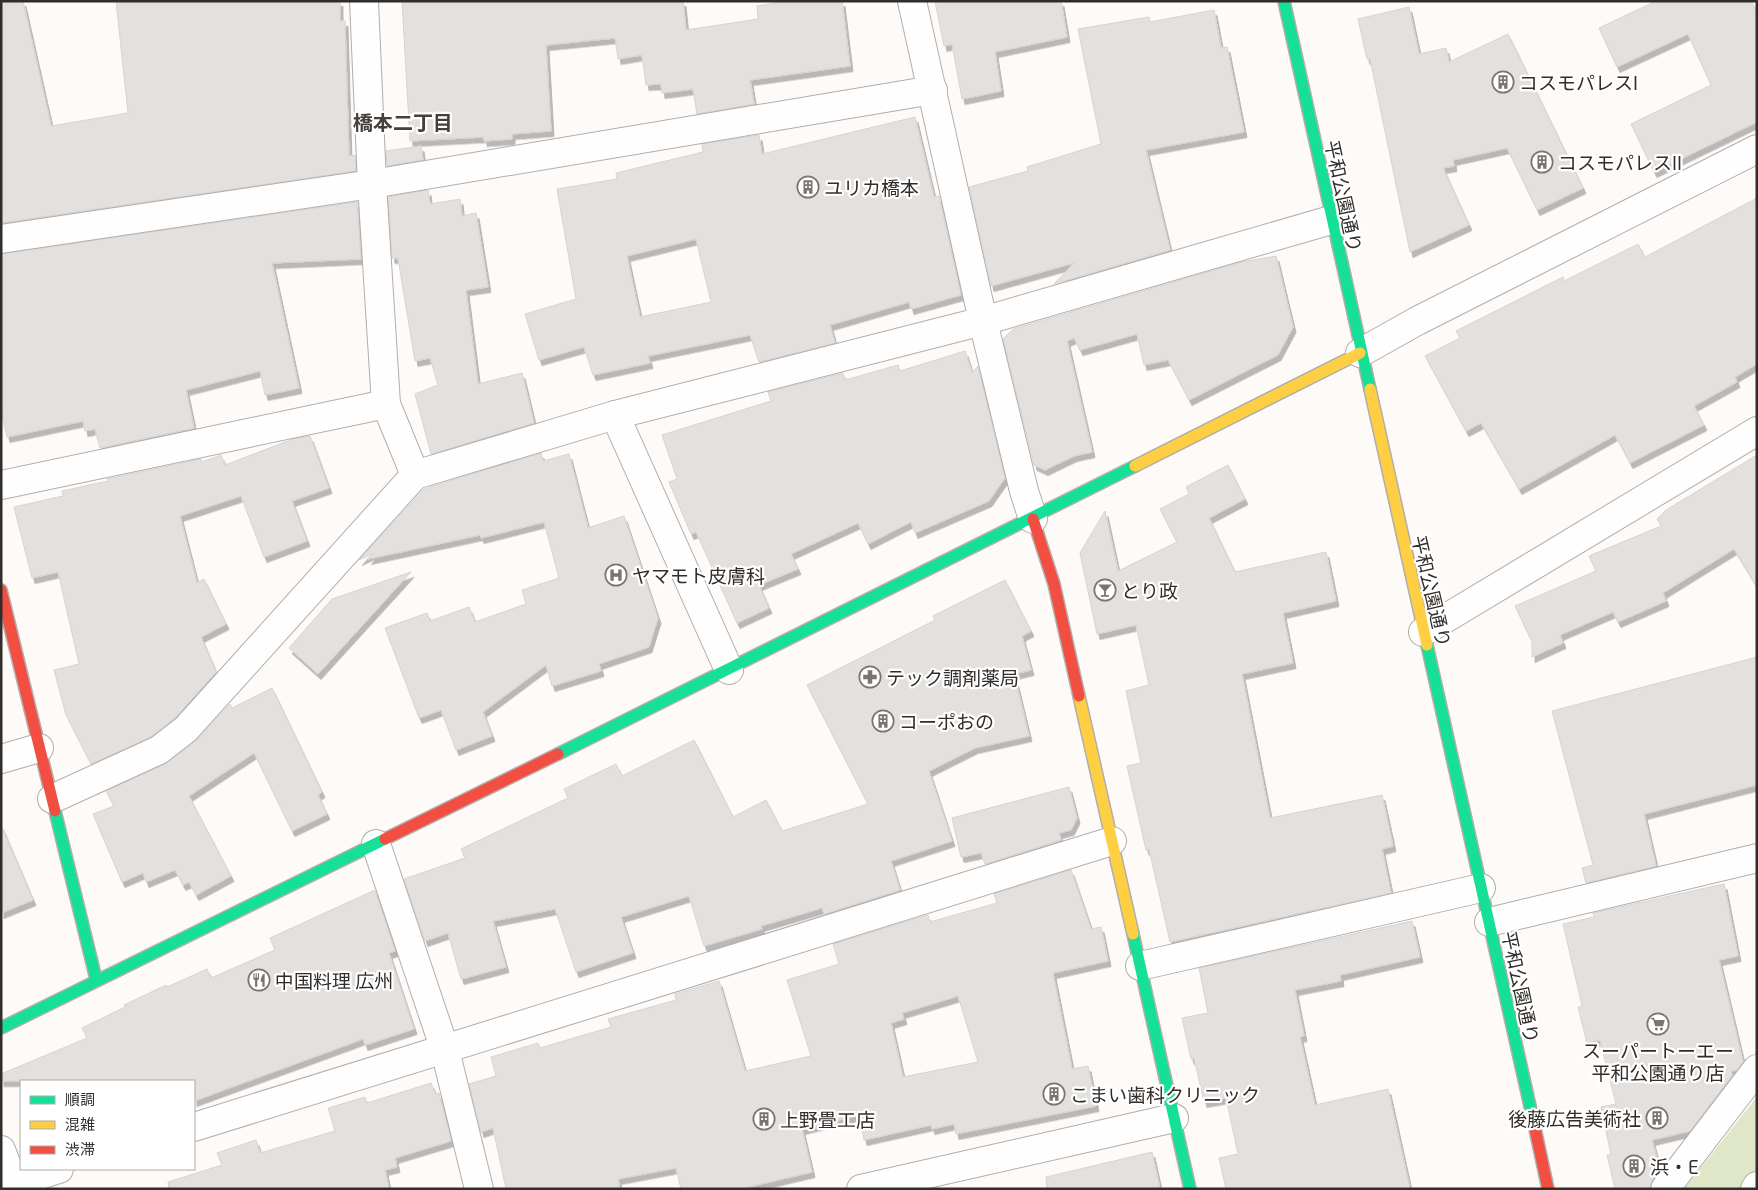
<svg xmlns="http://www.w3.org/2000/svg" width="1758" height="1190" font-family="'Exo 2','Noto Sans JP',sans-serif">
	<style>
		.green { fill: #e0e7c8 }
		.building { fill: #e3e0de; stroke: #d6d4d2; fill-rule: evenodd; filter: url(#shadow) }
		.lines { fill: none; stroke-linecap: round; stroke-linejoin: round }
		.street-casing { stroke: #b1aeac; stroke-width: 30 }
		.fast-casing { stroke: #b1aeac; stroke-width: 14 }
		.slow-casing { stroke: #b1aeac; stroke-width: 14 }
		.jam-casing { stroke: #b1aeac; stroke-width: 14 }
		.street { stroke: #fffefe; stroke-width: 28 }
		.fast { stroke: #16e098; stroke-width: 11 }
		.slow { stroke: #ffcf43; stroke-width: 11 }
		.jam { stroke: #f24e42; stroke-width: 11 }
		.labels { text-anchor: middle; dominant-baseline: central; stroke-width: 4.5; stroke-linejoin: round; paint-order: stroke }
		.poi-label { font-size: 19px; fill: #312d2a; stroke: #fff; text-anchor: start }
		.street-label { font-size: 19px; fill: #312d2a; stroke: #fff }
		.neighbourhood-label { font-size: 20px; font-weight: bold; fill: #473f38; stroke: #fff }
	</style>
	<defs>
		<filter id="shadow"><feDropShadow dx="3" dy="5.5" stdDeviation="0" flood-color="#0004"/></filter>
	</defs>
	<rect width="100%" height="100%" fill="#fdfaf8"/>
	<polygon class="green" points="1757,1097 1757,1189 1684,1189"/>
	<g class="building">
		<polygon points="1,1 23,1 51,126 128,113 116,1 340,1 340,21 345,21 349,156 355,155 356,171 1,223"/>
		<polygon points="402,1 683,1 686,30 758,19 757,6 789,1 842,1 850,66 750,80 754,104 697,114 693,89 662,93 661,84 646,85 642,55 618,59 615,38 546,45 551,131 512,134 512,139 484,141 484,137 410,141"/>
		<polygon points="935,1 1061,1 1067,37 995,52 1001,91 962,99 952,44 944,46"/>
		<polygon points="1656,1 1751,1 1757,13 1757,122 1654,172 1631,124 1711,85 1688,34 1617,67 1599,28"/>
		<polygon points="1409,7 1419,54 1446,48 1449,62 1508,34 1583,188 1537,210 1507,148 1453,160 1454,166 1443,168 1469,225 1410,252 1370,59 1367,59 1358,19"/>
		<polygon points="1214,10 1221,48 1227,47 1244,132 1146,150 1170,250 1054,284 1074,263 991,286 969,187 1028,171 1027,167 1101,144 1078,29 1149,17 1150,22"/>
		<path d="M915 117 934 197 939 196 961 295 911 309 909 302 830 325 835 343 759 362 750 335 648 356 650 363 593 375 584 347 539 360 525 314 576 299 557 189 617 179 616 173 703 152 702 144 759 135 762 154ZM696 239 711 302 640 317 627 256Z"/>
		<polygon points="421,146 423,160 387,166 386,151"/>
		<polygon points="428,190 430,204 460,199 462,216 476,213 488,287 466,290 478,384 522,373 534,423 431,454 415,394 438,385 430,358 415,361 398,258 392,258 388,197"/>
		<polygon points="1757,198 1757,364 1735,377 1737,382 1694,406 1704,425 1630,463 1615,435 1519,489 1481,423 1466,431 1425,356 1460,338 1456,331 1563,277 1564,281 1638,244 1645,257"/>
		<polygon points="357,202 361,259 272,263 299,388 265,395 260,371 186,390 194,428 100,448 95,429 85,431 83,421 7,437 1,410 1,254"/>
		<polygon points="1276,256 1293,327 1278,355 1189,400 1168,360 1144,365 1137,334 1080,350 1074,338 1067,341 1092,452 1074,456 1045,470 1034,465 1003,339 1013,329 1242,262"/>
		<polygon points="965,351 972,373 978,366 1005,478 989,501 915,533 911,522 868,544 858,523 791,554 798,569 759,585 769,608 737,623 696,532 691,534 669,482 677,479 662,435 771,401 768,392 843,373 845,380 898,365 900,371"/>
		<polygon points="310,436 329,488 292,501 307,541 264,557 241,496 180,516 197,583 204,579 226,624 201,637 216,672 175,718 151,737 91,764 66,715 54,670 79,664 58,572 32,578 14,507 63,496 62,491 108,481 107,479 201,459 202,462 221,455 225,465 293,439"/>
		<polygon points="541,453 543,461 569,454 588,528 624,516 658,618 649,647 599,664 601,671 552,686 546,665 483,712 492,736 456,750 441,710 419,718 385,628 427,613 430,621 469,607 475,622 526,604 522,590 559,578 544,522 481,538 480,535 368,559 374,553 359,560 424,489"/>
		<polygon points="1757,455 1757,587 1734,549 1663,593 1666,601 1618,622 1613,612 1560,635 1563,643 1532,657 1532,642 1515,606 1596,571 1589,556 1661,526 1657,519 1666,510"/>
		<polygon points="1228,465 1245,499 1209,518 1235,572 1326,552 1336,601 1283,613 1293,663 1242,674 1270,818 1382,795 1393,846 1382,849 1391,893 1170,942 1149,849 1146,850 1127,766 1141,763 1126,691 1149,685 1136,625 1097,634 1080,553 1105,511 1118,571 1177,542 1160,509 1189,494 1186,487"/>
		<polygon points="411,572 318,674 289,648 332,599"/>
		<polygon points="1005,580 1031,631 1022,636 1031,670 1014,674 1029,736 975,748 929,771 952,841 891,861 900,890 824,914 822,908 761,926 762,929 704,946 689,896 621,917 633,953 576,972 555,909 493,921 506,967 461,979 448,933 425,941 404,879 465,858 461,849 568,798 564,789 616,764 622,776 694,740 733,817 766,800 782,831 868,804 807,685 935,620 933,616"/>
		<polygon points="1757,657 1757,785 1644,814 1656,866 1586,883 1582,868 1593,865 1552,711"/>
		<polygon points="272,688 322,792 318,795 327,814 292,831 254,753 189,796 231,876 196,895 189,882 183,885 175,870 146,882 143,873 122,882 93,814 114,806 106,791 168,762 197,740 230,704 232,708"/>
		<polygon points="1069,787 1077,818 1071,830 1059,833 1061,840 985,864 981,853 961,857 952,818"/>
		<polygon points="1,825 33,900 1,913"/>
		<path d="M1071 870 1091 929 1101 927 1108 961 1053 973 1072 1069 1088 1066 1096 1106 956 1134 954 1124 932 1129 931 1125 864 1140 859 1115 802 1129 812 1172 740 1189H681L676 1168 618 1179 620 1189H506L493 1128 481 1132 469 1084 496 1076 491 1057 538 1043 540 1048 611 1027 608 1019 676 1000 675 994 719 981 745 1071 811 1056 787 980 839 964 833 944 928 915 930 922 997 903 994 894ZM958 996 978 1062 903 1077 891 1023 904 1019 902 1013Z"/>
		<polygon points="1724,884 1738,956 1719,960 1743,1062 1737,1070 1731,1071 1732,1076 1690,1131 1652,1140 1660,1170 1652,1180 1650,1189 1615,1189 1607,1155 1611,1155 1601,1107 1616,1104 1600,1040 1587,1043 1578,1007 1582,1006 1563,924 1594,917 1593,913"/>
		<polygon points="375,890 395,951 389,953 414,1029 365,1045 363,1039 194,1101 194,1081 1,1081 1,1074 87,1038 82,1028 125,1007 124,1005 166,985 167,987 207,969 211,978 275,950 270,938"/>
		<polygon points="1412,921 1420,957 1340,975 1341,981 1295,990 1304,1036 1300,1037 1315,1105 1388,1089 1410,1189 1226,1189 1219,1158 1238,1154 1226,1098 1204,1102 1194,1058 1191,1059 1182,1018 1208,1013 1199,968"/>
		<polygon points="431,1083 435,1094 439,1093 451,1141 395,1158 397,1167 385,1170 389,1189 169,1189 168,1182 222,1165 217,1153 256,1140 260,1153 335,1131 328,1108 365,1097 367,1103"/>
		<polygon points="1152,1152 1160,1189 1047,1189 1046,1177"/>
	</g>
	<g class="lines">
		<g class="street-casing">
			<g id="street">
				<polyline points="364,1 372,184 386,404 415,475 615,415 983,321 1331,220"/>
				<polyline points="912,1 983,321 1024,491 1033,519"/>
				<polyline points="1,239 372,184 933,90"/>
				<polyline points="1360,353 1417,321 1757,149"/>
				<polyline points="615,415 729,670"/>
				<polyline points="1,485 386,404"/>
				<polyline points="1423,632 1757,431"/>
				<polyline points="1,759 39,748"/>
				<polyline points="52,799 159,750 186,729 415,475"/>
				<polyline points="376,844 445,1050 479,1189"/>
				<polyline points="1489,922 1757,858"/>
				<polyline points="1140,966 1481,888"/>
				<path d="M194 1127C500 1033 805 935 1112 841"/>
				<polyline points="1,1150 16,1189"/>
				<polyline points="14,1183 59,1169"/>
				<polyline points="861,1189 1174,1118"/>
				<polyline points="1665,1189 1757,1069"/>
				<polyline points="1755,1189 1757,1186"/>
			</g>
		</g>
		<g class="fast-casing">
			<g id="fast">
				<polyline points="1284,1 1370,389"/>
				<polyline points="1427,645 1534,1124"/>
				<polyline points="558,754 1135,466"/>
				<polyline points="55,811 96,979"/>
				<polyline points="1133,934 1190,1189"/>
				<polyline points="1,1028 385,839"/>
			</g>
		</g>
		<g class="slow-casing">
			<g id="slow">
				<polyline points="1370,389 1427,645"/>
				<polyline points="1135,466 1360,353"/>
				<polyline points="1079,696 1133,934"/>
			</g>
		</g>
		<g class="jam-casing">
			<g id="jam">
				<polyline points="1033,519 1054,584 1079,696"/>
				<polyline points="1,590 55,811"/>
				<polyline points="385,839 558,754"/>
				<polyline points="1534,1124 1548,1189"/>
			</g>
		</g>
		<use href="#street" class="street"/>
		<use href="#fast" class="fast"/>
		<use href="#slow" class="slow"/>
		<use href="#jam" class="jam"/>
	</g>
	<defs>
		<g id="building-ring" transform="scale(1.125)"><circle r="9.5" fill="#fff" stroke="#787572" stroke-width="1.5"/><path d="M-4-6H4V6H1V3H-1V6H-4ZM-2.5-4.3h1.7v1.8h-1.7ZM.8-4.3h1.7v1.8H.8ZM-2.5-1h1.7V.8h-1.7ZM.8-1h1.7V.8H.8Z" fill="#787572"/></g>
		<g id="hospital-ring" transform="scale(1.125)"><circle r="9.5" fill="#fff" stroke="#787572" stroke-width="1.5"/><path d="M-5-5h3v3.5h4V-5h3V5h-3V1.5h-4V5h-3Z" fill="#787572"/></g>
		<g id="bar-ring" transform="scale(1.125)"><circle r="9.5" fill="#fff" stroke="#787572" stroke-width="1.5"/><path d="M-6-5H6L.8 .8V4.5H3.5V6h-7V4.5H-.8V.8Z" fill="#787572"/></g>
		<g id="pharmacy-ring" transform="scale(1.125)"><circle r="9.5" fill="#fff" stroke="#787572" stroke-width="1.5"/><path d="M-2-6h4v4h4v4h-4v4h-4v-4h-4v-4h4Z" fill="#787572"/></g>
		<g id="restaurant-ring" transform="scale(1.125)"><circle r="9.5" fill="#fff" stroke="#787572" stroke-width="1.5"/><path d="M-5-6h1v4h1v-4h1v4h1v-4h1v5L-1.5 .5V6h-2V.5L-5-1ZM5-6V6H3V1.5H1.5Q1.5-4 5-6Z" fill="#787572"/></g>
		<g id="supermarket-ring" transform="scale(1.125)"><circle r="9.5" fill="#fff" stroke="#787572" stroke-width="1.5"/><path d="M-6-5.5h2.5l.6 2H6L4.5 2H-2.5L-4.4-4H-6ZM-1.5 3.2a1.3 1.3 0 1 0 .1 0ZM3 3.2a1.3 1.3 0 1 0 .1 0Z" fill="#787572"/></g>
	</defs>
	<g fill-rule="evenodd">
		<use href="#building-ring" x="1503" y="82"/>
		<use href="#building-ring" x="1542" y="162"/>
		<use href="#building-ring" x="808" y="187"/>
		<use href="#hospital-ring" x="616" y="575"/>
		<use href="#bar-ring" x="1105" y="590"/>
		<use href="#pharmacy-ring" x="870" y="677"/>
		<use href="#building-ring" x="883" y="721"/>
		<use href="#restaurant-ring" x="259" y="980"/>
		<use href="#supermarket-ring" x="1658" y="1024"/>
		<use href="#building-ring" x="1054" y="1094"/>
		<use href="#building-ring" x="1657" y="1118"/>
		<use href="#building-ring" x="764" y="1119"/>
		<use href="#building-ring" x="1634" y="1166"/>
	</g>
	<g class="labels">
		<g class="poi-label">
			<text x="1519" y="82">コスモパレスI</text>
			<text x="1558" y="162">コスモパレスII</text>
			<text x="824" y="187">ユリカ橋本</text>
			<text x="632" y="575">ヤマモト皮膚科</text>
			<text x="1121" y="590">とり政</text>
			<text x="886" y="677">テック調剤薬局</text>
			<text x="899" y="721">コーポおの</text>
			<text x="275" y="980">中国料理 広州</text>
			<text x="1658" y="1050" text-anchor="middle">スーパートーエー<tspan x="1658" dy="22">平和公園通り店</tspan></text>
			<text x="1070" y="1094">こまい歯科クリニック</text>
			<text x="1641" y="1118" text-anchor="end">後藤広告美術社</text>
			<text x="780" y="1119">上野畳工店</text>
			<text x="1650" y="1166">浜・E</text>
		</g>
		<g class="street-label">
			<text transform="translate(1344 196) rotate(78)">平和公園通り</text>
			<text transform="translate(1432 591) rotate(77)">平和公園通り</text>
			<text transform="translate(1521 987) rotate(78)">平和公園通り</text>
		</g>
		<g class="neighbourhood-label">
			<text x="403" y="122">橋本二丁目</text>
		</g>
	</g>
	<rect width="1758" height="1190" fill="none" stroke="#312d2a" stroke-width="5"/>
	<rect x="20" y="1080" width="175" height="90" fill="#ffffff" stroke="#adabaa"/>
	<rect x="30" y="1096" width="25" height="8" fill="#16e098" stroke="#adabaa"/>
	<text x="65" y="1105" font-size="15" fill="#312d2a">順調</text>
	<rect x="30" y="1121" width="25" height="8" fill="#ffcf43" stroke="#adabaa"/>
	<text x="65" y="1130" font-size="15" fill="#312d2a">混雑</text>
	<rect x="30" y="1146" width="25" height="8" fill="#f24e42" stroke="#adabaa"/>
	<text x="65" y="1155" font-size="15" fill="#312d2a">渋滞</text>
</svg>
